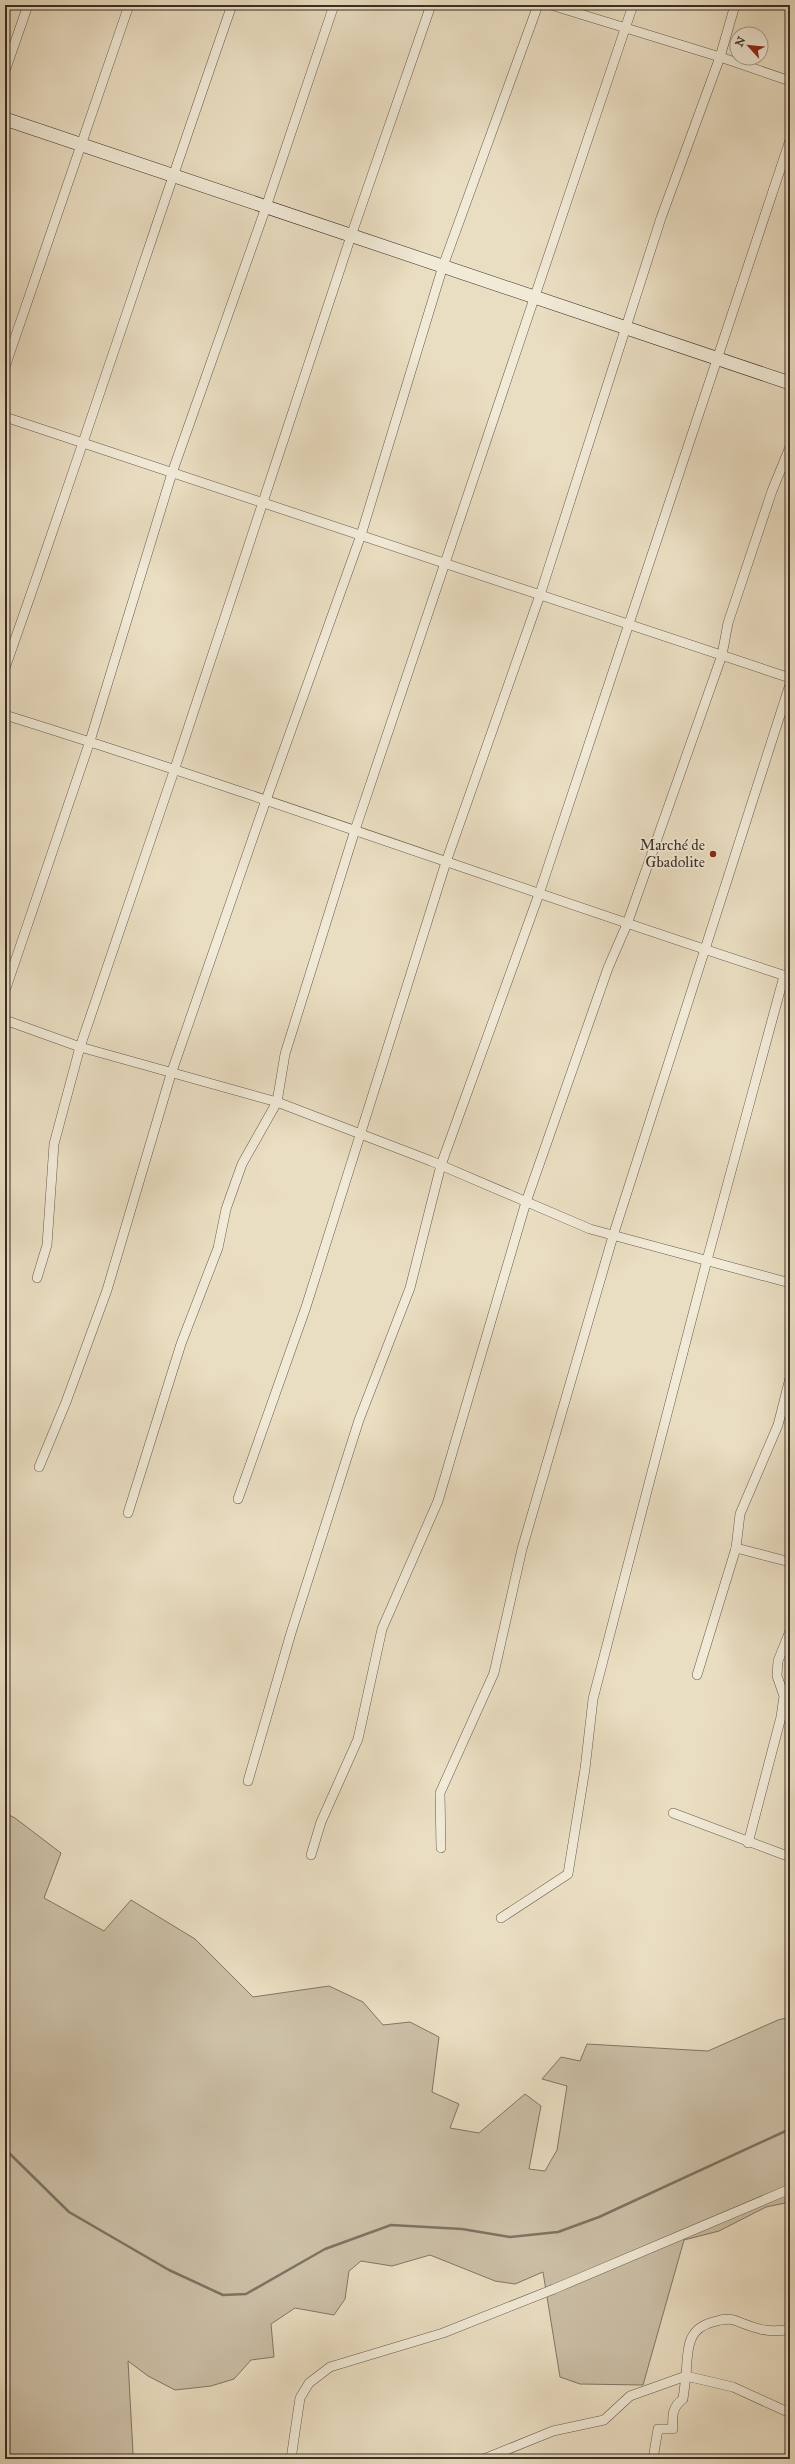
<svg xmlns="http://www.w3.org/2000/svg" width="795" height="2464" font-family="'IM FELL Great Primer',serif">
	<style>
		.green { fill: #ccc0a7; stroke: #827666 }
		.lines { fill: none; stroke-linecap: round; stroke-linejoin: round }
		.stream { stroke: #7f7363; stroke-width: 2.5 }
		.street-casing { stroke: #65594c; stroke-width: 10 }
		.secondary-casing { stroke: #392d25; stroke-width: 14 }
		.street { stroke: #f1ead7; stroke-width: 9 }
		.secondary { stroke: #f1ead7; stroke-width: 13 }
		.poi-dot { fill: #8f2418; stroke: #f1ead7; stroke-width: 1.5 }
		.labels { text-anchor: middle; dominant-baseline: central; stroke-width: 3.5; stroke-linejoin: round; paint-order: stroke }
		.poi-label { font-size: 15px; fill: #392d25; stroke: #f1ead7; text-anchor: end }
	</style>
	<rect width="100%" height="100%" fill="#eadec2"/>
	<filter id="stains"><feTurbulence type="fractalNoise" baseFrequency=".005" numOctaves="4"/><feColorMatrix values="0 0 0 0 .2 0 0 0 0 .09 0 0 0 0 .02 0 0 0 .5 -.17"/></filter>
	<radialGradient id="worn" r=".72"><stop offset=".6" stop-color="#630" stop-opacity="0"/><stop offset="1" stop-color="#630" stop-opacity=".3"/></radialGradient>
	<polygon class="green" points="5,1813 15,1818 61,1853 44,1898 104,1931 131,1900 195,1939 253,1997 329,1986 363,2002 383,2025 410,2022 439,2037 432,2092 459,2104 450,2128 479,2133 525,2094 541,2106 529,2169 545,2171 557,2150 567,2086 542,2079 561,2057 580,2061 587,2044 708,2051 778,2020 790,2017 790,2202 766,2207 719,2231 684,2240 643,2385 580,2384 560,2377 543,2272 515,2284 495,2281 430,2255 392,2266 361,2261 349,2271 345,2299 334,2315 295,2308 271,2324 274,2357 251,2360 234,2379 211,2386 175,2390 148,2376 128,2361 133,2453 131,2459 5,2459"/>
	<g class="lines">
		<polyline class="stream" points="5,2149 69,2212 169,2270 223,2295 246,2294 325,2249 391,2225 462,2229 510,2237 558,2232 599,2217 790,2129"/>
		<g class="street-casing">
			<g id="street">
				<polyline points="551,5 720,57 790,81"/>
				<polyline points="5,71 28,5"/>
				<polyline points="5,367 129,5"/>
				<polyline points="5,417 790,678"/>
				<path d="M5 668C83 448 155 225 232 5"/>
				<path d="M5 715C268 797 527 892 789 977"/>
				<polyline points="5,991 90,741 172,473 266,207 334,5"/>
				<polyline points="5,1020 80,1047 277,1102 431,1161 590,1229 790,1283"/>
				<polyline points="37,1278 47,1245 54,1144 80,1047 175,768 351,236 431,5"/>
				<polyline points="39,1467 66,1402 107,1290 171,1074 266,800 361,535 443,266 538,5"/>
				<polyline points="238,1499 306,1307 446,862 540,595 661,218 720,57 735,5"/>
				<polyline points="128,1513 181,1344 218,1248 226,1209 242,1164 277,1102 285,1054 355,830 633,5"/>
				<polyline points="736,1548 790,1562"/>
				<polyline points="697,1675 736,1548 740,1514 778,1425 790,1378"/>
				<polyline points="248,1781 291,1633 359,1420 410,1288 441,1165 539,894 790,140"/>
				<polyline points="673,1813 790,1857"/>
				<polyline points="748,1843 781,1717 784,1696 777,1676 778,1661 790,1631"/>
				<polyline points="441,1848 440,1793 494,1673 522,1549 613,1236 790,684"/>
				<polyline points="311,1855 321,1822 358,1739 382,1629 438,1501 526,1202 608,968 627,924 722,655 728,623 772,491 790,447"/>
				<polyline points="501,1918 568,1874 585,1769 593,1699 707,1260 784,976 790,972"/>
				<polyline points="291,2459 300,2398 309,2383 330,2367 443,2333 554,2289 790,2189"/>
				<path d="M484 2459 553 2431 604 2420 630 2396 686 2376C688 2352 685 2329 713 2322 720 2320 727 2318 734 2320 754 2328 768 2334 790 2329"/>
				<path d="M653 2459 658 2429H673C672 2416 672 2407 683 2399L686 2376 733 2387 790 2413"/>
			</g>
		</g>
		<g class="secondary-casing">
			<polyline id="secondary" points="5,119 790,383"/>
		</g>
		<use href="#street" class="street"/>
		<use href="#secondary" class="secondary"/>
	</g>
	<circle class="poi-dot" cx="713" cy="854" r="4"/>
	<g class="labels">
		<g class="poi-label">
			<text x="705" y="845">Marché de<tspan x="705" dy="17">Gbadolite</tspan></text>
		</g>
	</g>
	<rect width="795" height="2464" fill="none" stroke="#eadec2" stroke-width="20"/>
	<rect x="6" y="6" width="783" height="2452" fill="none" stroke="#392d25" stroke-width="2"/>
	<rect x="10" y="10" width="775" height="2444" fill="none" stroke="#392d25"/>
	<g transform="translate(749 46) rotate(297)"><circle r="19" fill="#f1ead7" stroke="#a79e90"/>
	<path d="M0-3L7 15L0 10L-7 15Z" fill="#8f2418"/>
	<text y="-6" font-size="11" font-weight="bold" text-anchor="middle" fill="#392d25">N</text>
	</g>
	<rect width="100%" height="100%" filter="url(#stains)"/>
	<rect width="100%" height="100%" fill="url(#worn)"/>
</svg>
